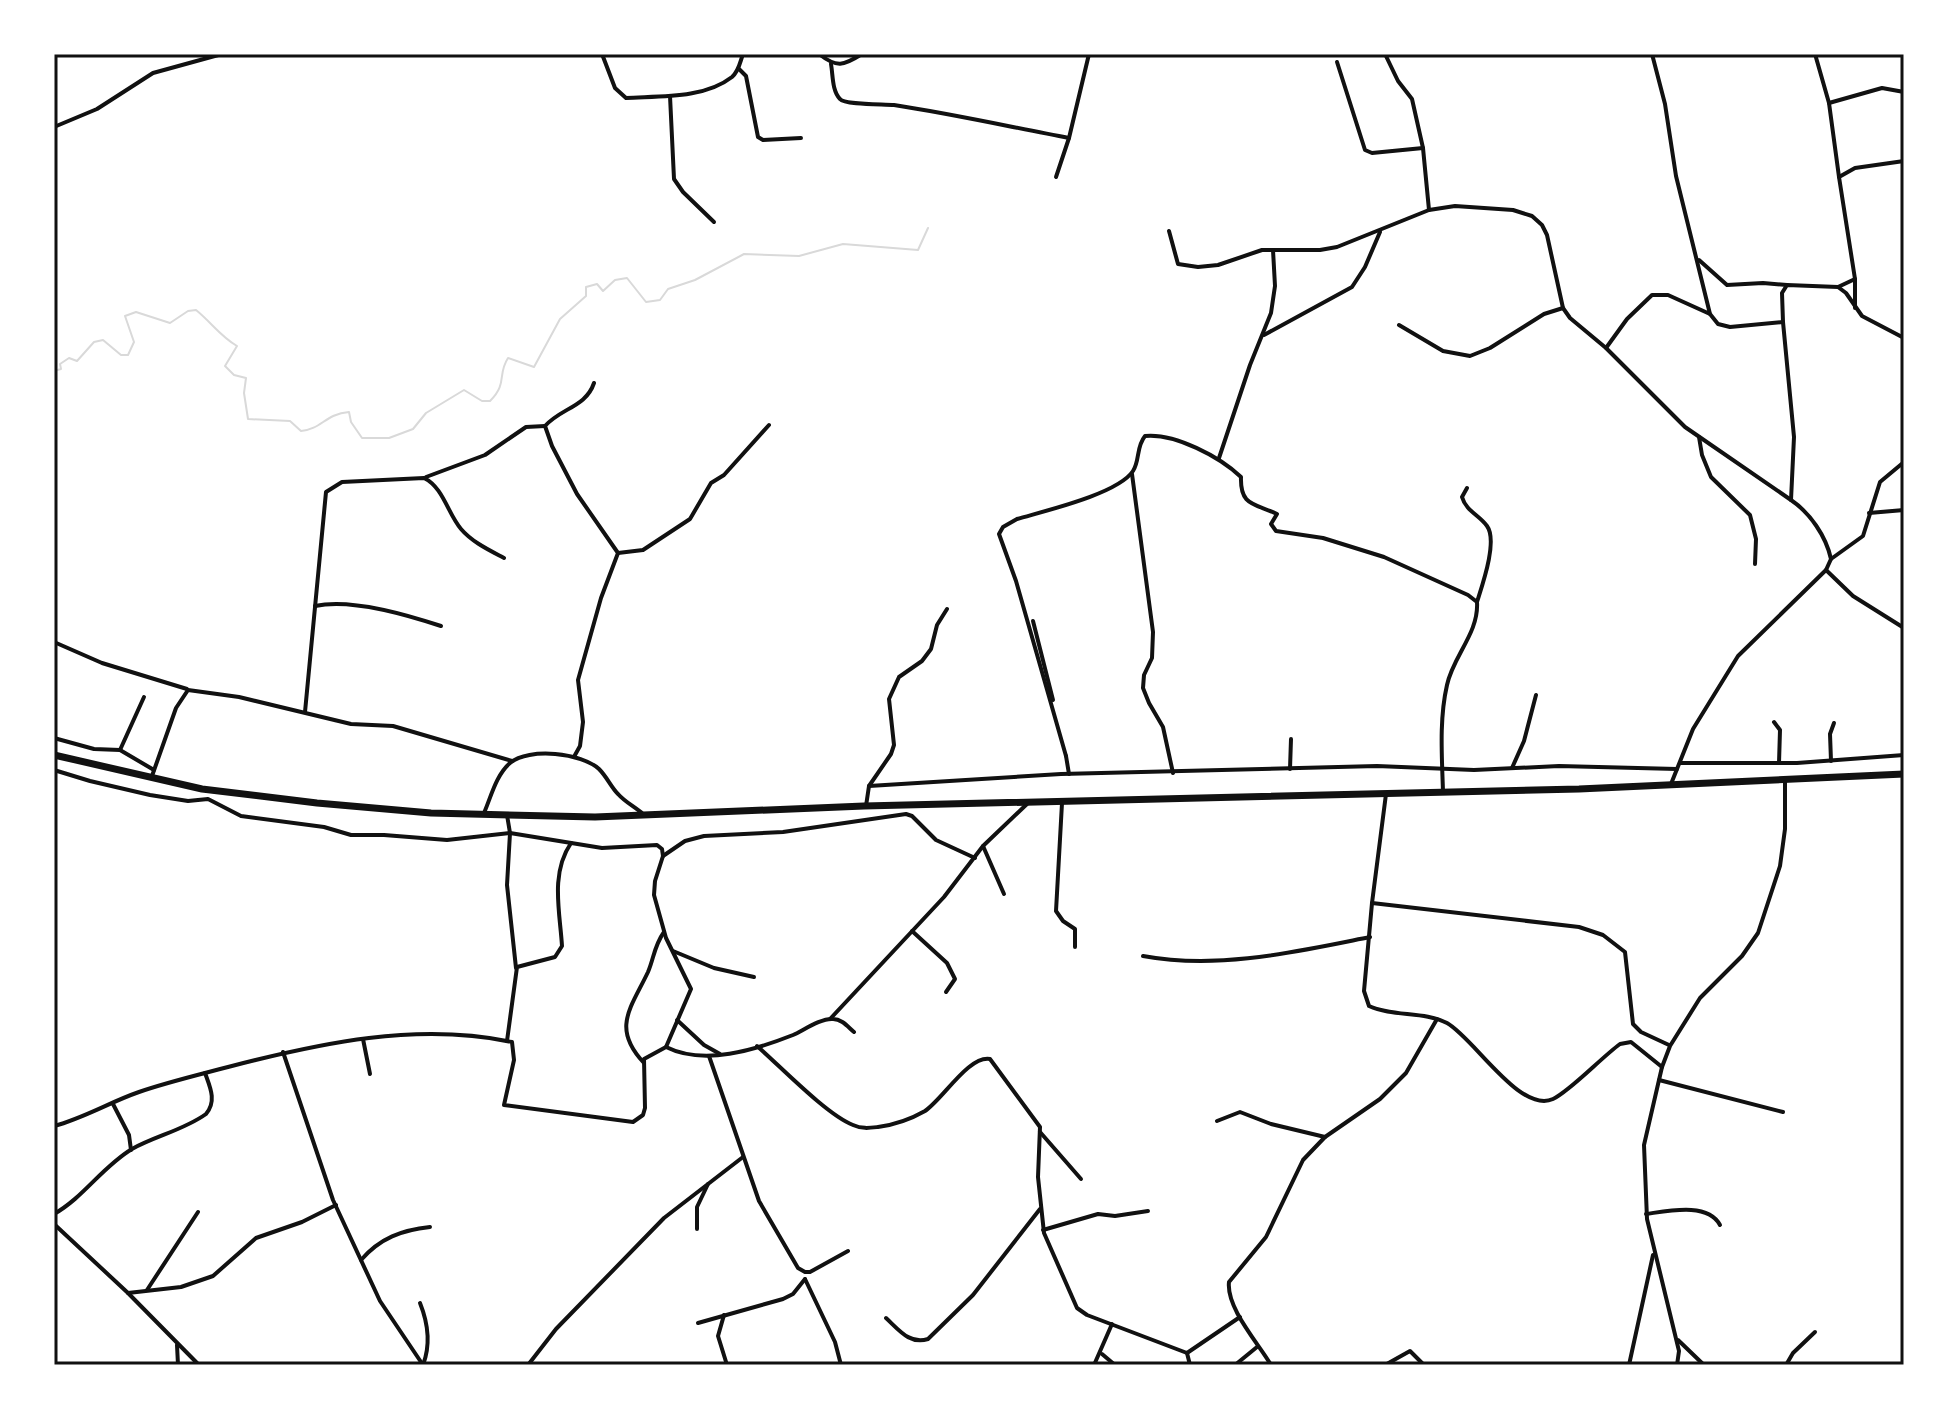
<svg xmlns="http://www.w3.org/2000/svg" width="1958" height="1419" font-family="Manrope,sans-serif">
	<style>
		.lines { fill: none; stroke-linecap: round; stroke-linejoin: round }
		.stream { stroke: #d9d9d9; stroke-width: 2 }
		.minor { stroke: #111; stroke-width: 4 }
		.trunk { stroke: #111; stroke-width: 7 }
		.neatline { fill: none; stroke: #111; stroke-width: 3 }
	</style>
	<rect width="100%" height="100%" fill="#fff"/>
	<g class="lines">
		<path class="stream" d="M54 371 61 369 60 364 69 358 77 361 94 342 103 340 121 355H128L134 342 125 316 136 312 170 323 188 311 196 310C212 323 220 336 237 346L225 366 234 375 246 378 244 393 248 419 290 421 301 431C322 429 325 414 349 412L351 422 362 438H389L413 429 426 413 464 390 482 401H490C508 383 497 375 508 358L534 367 560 319 586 296V287L597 284 603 291 615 280 627 278 646 302 660 300 668 289 695 280 744 254 799 256 843 244 918 250 928 228"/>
		<g class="minor">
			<path d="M602 54 615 88 626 98C659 96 704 99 732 77 739 71 740 62 743 54"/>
			<path d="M819 54C837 68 843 66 862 54"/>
			<polyline points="1385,54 1398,81 1412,99 1423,148 1429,210"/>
			<path d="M1652 54 1665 104 1676 176 1710 314 1718 324 1730 327 1783 322 1794 437 1791 500C1810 513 1826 536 1831 559L1826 570 1738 656 1693 729 1671 784"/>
			<polyline points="1815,54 1829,103 1839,177"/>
			<polyline points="1337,62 1365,150 1372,153 1423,148"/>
			<path d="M831 64C833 75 832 91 840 99 845 105 883 104 894 105 953 114 1011 127 1069 138"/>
			<polyline points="739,69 746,76 758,137 763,140 801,138"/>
			<polyline points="670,96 674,179 683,192 714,222"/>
			<polyline points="1829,103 1882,88 1904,92"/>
			<polyline points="54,127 97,109 153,73 222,54"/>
			<polyline points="1056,177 1069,138 1089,54"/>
			<polyline points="1169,231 1178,264 1198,267 1218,265 1262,250 1320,250 1337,247 1429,210 1455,206 1513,210 1532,216 1542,225 1547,235 1563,308 1570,318 1606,348 1685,427 1791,500"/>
			<polyline points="1699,260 1727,285 1763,283 1787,285"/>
			<polyline points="1838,287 1846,293 1862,316 1904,338"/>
			<polyline points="1855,308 1855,279 1839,177 1855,168 1904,161"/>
			<polyline points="1783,322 1782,293 1787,285 1838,287 1855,279"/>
			<polyline points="1399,325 1443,351 1470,356 1490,348 1544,314 1563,308"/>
			<polyline points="1264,335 1352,287 1365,267 1380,232"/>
			<polyline points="1606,348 1627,319 1652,295 1668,295 1710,314"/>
			<polyline points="1699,437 1702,455 1711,477 1750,515 1756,539 1755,564"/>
			<polyline points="1219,458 1250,365 1271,313 1275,286 1273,250"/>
			<polyline points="1132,474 1153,632 1152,658 1144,675 1143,688 1149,703 1163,727 1173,773"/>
			<polyline points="426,477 485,455 526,427 545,426"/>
			<path d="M1467 488 1462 497C1466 511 1479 515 1487 526 1498 541 1482 586 1477 602"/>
			<polyline points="1869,513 1904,510"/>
			<polyline points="618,553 643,550 690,519 711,483 724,475 769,425"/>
			<polyline points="1831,559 1863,536 1880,482 1904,462"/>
			<polyline points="1826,570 1853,596 1904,628"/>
			<path d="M315 606C350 598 408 615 441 626"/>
			<polyline points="1033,621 1053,700"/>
			<polyline points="54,642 102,663 187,689"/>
			<path d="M305 712 326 492 342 482 424 478C443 487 448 514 461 529 472 542 489 550 504 558"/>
			<polyline points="1774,722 1780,730 1779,763"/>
			<polyline points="54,738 94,749 120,750 154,770"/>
			<polyline points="120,750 144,697"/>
			<path d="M575 755 580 746 583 722 578 680 601 598 618 553 577 494 552 446 545 426C561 408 586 407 594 383"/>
			<path d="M1066 756 1016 581 999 534 1003 527 1017 519C1044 511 1118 494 1133 471 1140 460 1136 447 1145 436 1175 433 1220 457 1241 477 1240 506 1254 503 1277 514L1271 524 1276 531 1323 538 1384 557 1468 595 1477 602C1479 633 1453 656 1447 685 1439 720 1442 757 1443 792"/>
			<polyline points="1066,756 1069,774"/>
			<polyline points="1831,761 1830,734 1834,723"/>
			<polyline points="1680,763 1797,763 1904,755"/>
			<polyline points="1512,768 1524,741 1536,695"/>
			<polyline points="1290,769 1291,739"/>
			<path d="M54 770 90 781 150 795 188 801 208 799 241 816 324 827 351 835H384L447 840 510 833 602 848 657 845 662 849 663 856 655 881 654 895 666 938 691 989 666 1047 644 1059 645 1108 643 1115 633 1122 504 1105 514 1060 512 1042C417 1022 320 1043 228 1067 198 1075 168 1082 139 1092 110 1102 84 1118 54 1126"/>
			<polyline points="152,776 176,708 188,690 239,697 351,724 393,726 512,761"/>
			<polyline points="869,786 1061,774 1377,766 1474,770 1559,766 1677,769"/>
			<path d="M1386 794 1372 903 1364 991 1369 1006C1393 1017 1424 1011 1447 1023 1474 1038 1520 1114 1553 1099 1570 1091 1602 1057 1620 1044L1631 1042 1662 1067"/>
			<polyline points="1062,803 1056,911 1063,921 1075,929 1075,947"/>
			<polyline points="866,806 869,786 891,754 894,745 889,699 899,677 922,661 931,649 937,625 947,609"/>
			<path d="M484 813C491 797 496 775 510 763 529 747 582 753 599 769 607 777 611 787 618 794 625 802 635 807 643 814"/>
			<polyline points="507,815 510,833 507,885 516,968"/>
			<polyline points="983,846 1004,894"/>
			<polyline points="663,856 685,841 704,836 783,832 906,814 912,816 936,840 975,858"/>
			<polyline points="1372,903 1579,927 1603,935 1625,952 1633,1024 1641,1032 1669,1045"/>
			<polyline points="912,931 947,963 955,979 946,992"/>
			<polyline points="673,951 714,968 754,977"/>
			<path d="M1143 956C1218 970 1295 952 1370 937"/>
			<polyline points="830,1019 944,897 983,846 1027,804"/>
			<polyline points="677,1020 704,1045 720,1054"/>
			<polyline points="363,1039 370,1074"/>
			<path d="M507 1041 517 967 555 957 562 946C560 912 550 874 571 843"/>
			<path d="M757 1046C781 1067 827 1115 853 1125 862 1129 869 1128 878 1127 893 1125 911 1119 925 1111 943 1099 969 1055 990 1059L1040 1127 1038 1177 1044 1233 1077 1308 1087 1315 1187 1353 1240 1317"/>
			<path d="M666 1047C704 1066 755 1050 793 1035 804 1030 821 1018 833 1019 842 1019 848 1027 854 1032"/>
			<polyline points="283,1052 333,1200 380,1301 423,1365"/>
			<polyline points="709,1056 759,1201 798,1268 805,1272 810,1272 848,1251"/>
			<path d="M644 1063C611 1028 631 1008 648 972 654 958 654 946 664 932"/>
			<polyline points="1659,1080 1783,1112"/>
			<polyline points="113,1104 129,1135 131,1150"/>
			<polyline points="1217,1121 1240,1112 1271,1124 1325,1137"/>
			<polyline points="1040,1132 1081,1179"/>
			<path d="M54 1214C84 1197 102 1167 132 1149 155 1136 184 1130 206 1114 217 1101 210 1087 205 1073"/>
			<path d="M1646 1214C1668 1211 1708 1202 1720 1225"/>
			<polyline points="54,1224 128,1293 199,1365"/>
			<polyline points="697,1229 697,1207 708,1184"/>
			<polyline points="1043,1230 1098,1214 1115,1216 1148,1211"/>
			<path d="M361 1260C380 1238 402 1230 430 1227"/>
			<polyline points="805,1279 835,1342 841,1365"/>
			<polyline points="147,1290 198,1212"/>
			<polyline points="128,1293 181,1287 213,1276 256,1238 302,1222 336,1205"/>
			<path d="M420 1303C428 1323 431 1344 423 1365"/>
			<polyline points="724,1315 718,1336 727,1365"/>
			<path d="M886 1318C899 1330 910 1345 928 1339L973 1295 1040 1209"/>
			<polyline points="698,1323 783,1299 793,1294 805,1279"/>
			<polyline points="1678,1340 1704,1365"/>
			<polyline points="177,1345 178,1365"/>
			<polyline points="1187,1353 1190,1365"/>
			<polyline points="1102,1354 1115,1365"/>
			<polyline points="528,1365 556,1329 664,1218 743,1157"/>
			<polyline points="1094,1365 1112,1324"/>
			<polyline points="1235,1365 1257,1347"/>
			<path d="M1271 1365C1259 1344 1226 1308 1229 1282L1266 1237 1303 1160 1325 1137 1380 1099 1406 1073 1437 1019"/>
			<polyline points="1385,1365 1410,1351 1424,1365"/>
			<polyline points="1629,1365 1653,1255"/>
			<polyline points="1677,1365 1679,1351 1647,1219 1644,1145 1662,1067 1670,1046 1700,998 1742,956 1758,933 1780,866 1785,829 1785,780"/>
			<polyline points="1786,1365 1793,1353 1815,1332"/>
		</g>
		<polyline class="trunk" points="54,755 202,789 317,803 431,813 595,817 864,806 1579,789 1904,774"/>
	</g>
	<rect width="1958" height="1419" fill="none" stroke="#ffffff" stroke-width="112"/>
	<rect x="56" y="56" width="1846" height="1307" class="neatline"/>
</svg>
